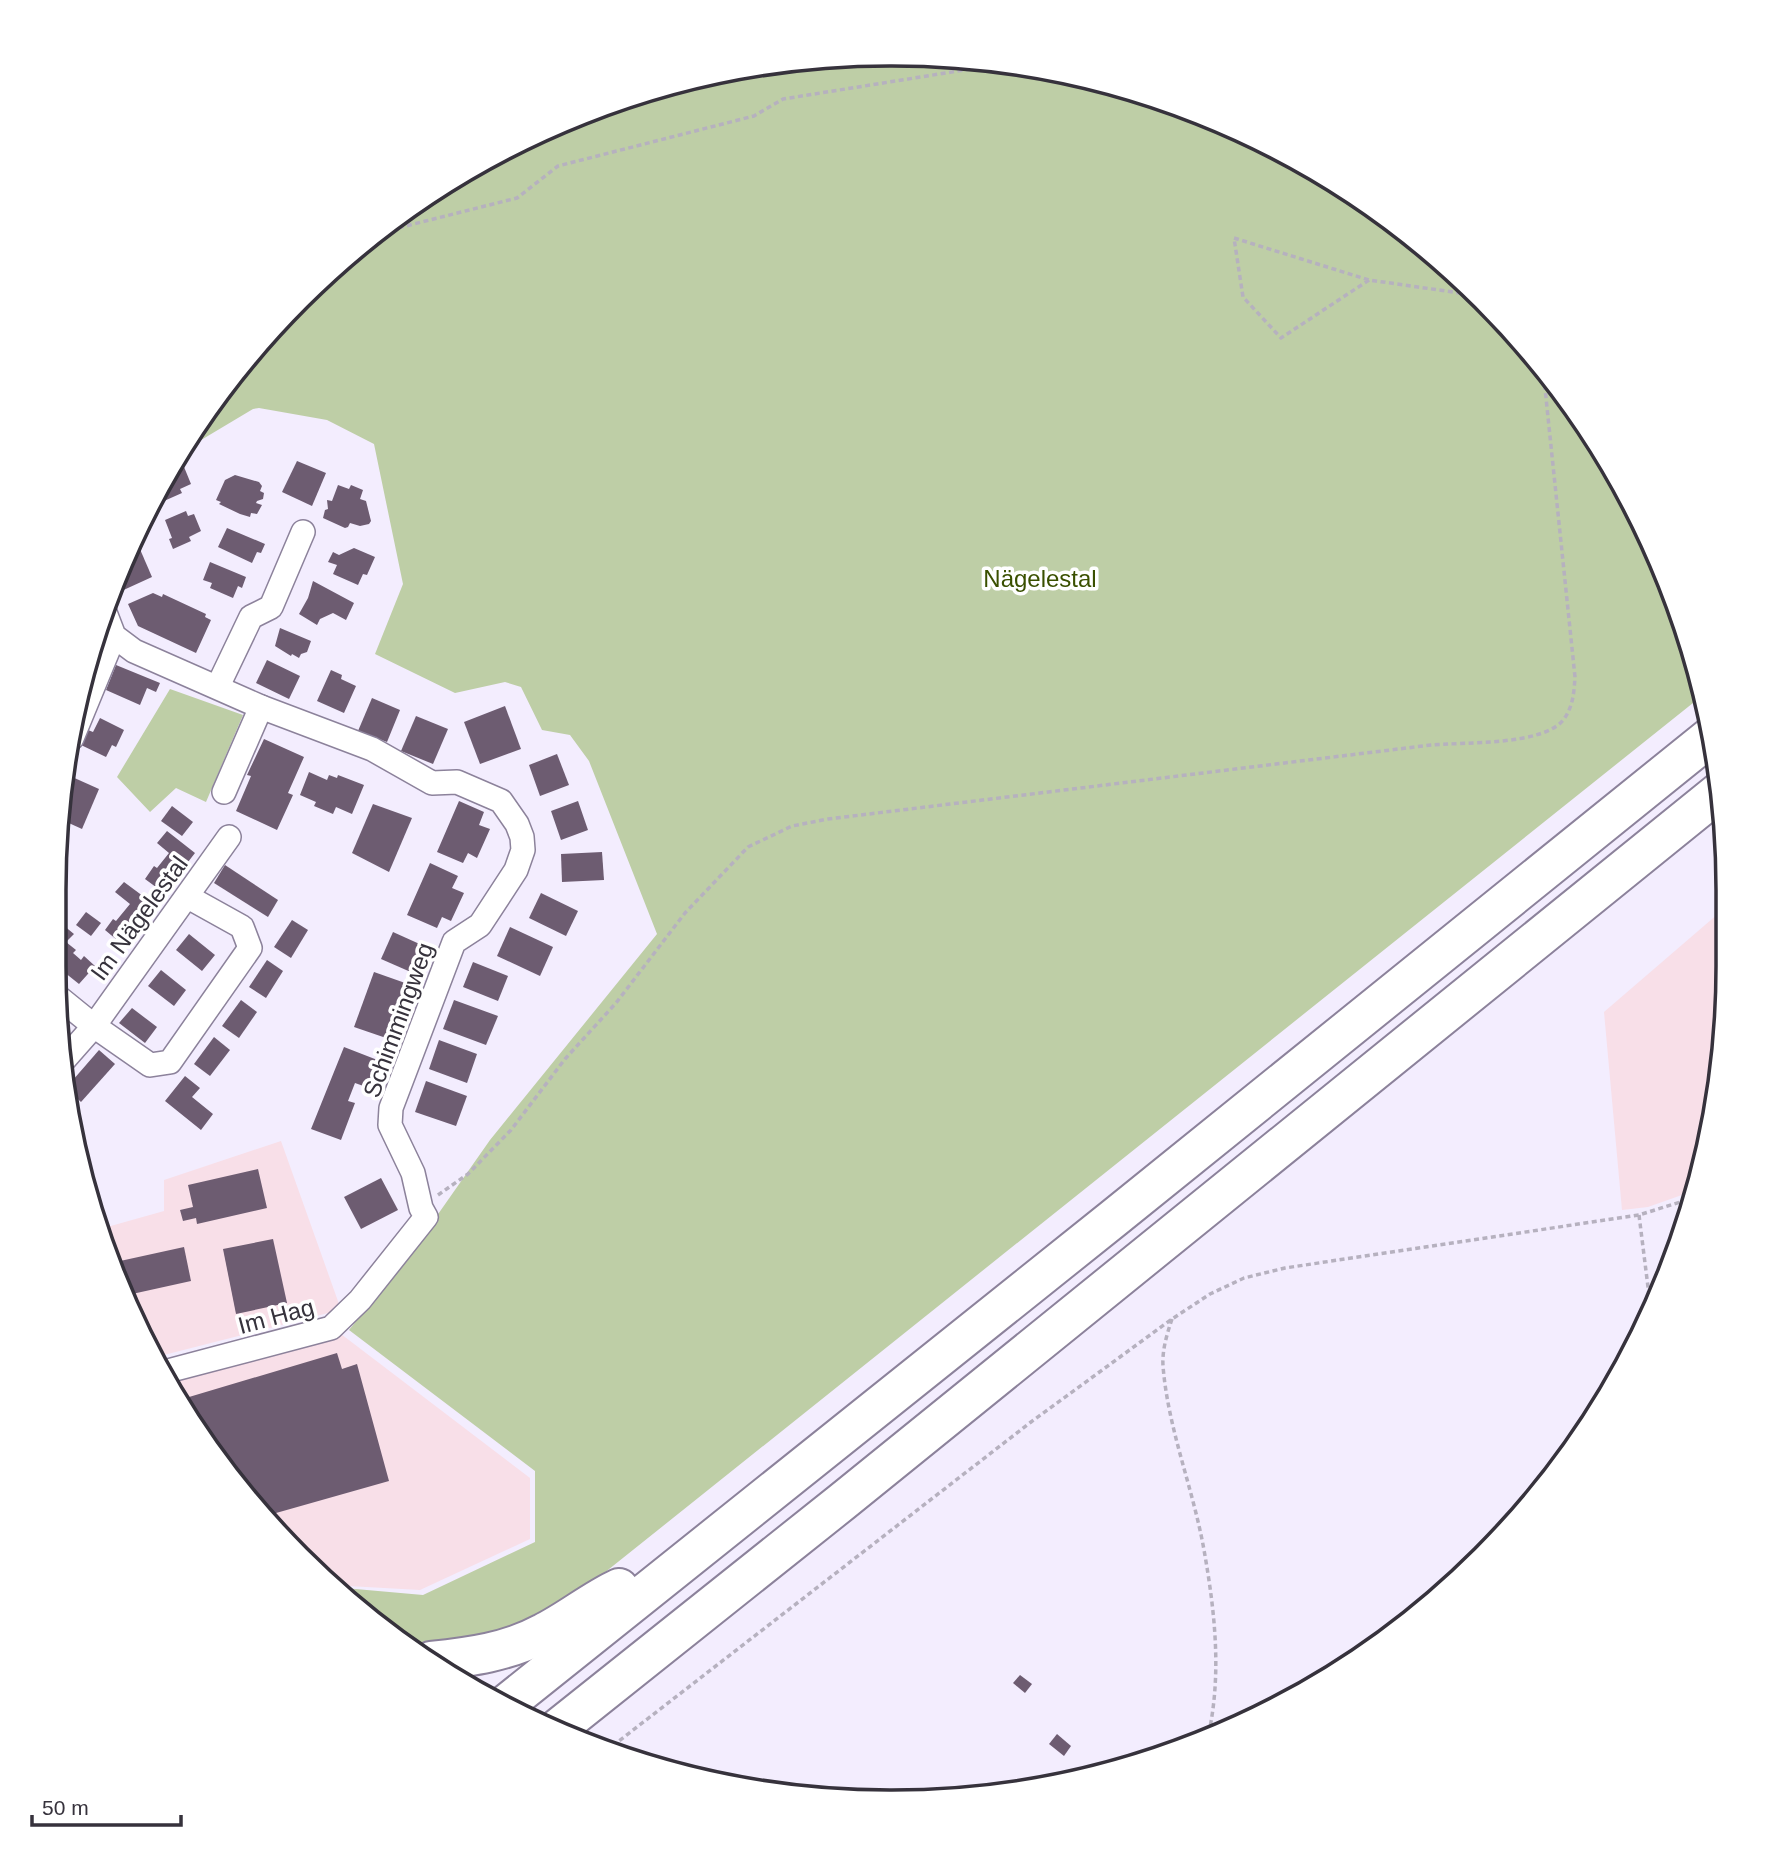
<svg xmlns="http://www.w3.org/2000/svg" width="1782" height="1857" font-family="Arial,sans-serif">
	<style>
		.industrial { fill: #f8dfe8 }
		.green { fill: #becea6 }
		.building { fill: #6d5c71 }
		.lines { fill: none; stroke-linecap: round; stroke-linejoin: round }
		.minor-casing { stroke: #8c829b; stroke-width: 26 }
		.motorway-casing { stroke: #8c829b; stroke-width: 42 }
		.path { stroke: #b6b1bf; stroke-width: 3.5; stroke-dasharray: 5 3.5; stroke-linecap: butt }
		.minor { stroke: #fff; stroke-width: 23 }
		.motorway { stroke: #fff; stroke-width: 38 }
		.labels { text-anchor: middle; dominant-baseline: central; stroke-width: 7; stroke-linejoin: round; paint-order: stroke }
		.park-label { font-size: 24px; fill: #3a5000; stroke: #fff }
		.street-label { font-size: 24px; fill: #36323c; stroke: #fff }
		.rim { fill: none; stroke: #36323c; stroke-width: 3.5 }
	</style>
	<rect width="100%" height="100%" fill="#f3edfe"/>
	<g class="industrial">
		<polygon points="1726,907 1726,1021 1699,1182 1696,1190 1648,1207 1622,1210 1604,1012"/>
		<polygon points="281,1141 339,1304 332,1312 156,1357 118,1287 100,1229 164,1211 164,1180"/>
		<polygon points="341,1334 530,1478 530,1539 420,1590 330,1585 196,1431 167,1378"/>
	</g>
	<g class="green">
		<polygon points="836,56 1000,61 1160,99 1309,166 1442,262 1555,381 1641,521 1699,674 1703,695 464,1685 339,1595 333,1587 423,1595 535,1542 535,1471 349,1330 408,1257 490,1140 657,934 589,761 570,735 542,730 521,687 505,682 455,693 375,654 403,584 374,444 327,420 259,408 253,409 181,452 262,340 381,227 521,141 674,83"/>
		<polygon points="170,689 243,715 206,802 176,788 150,812 117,777"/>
	</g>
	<g class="building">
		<polygon points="297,461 326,473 312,506 282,492"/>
		<polygon points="182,462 191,484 180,489 182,493 164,501 159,489 171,466"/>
		<polygon points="235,475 259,482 262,486 260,491 264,493 263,499 257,501 256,503 262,505 257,514 251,513 250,517 240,514 219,504 221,502 216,500 225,480"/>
		<polygon points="338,485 349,489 351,485 363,490 360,499 366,501 371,521 369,524 360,526 350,523 348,527 345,528 323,518 325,510 328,509 327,500 332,501"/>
		<polygon points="186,511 188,516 194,514 201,531 189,537 191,541 173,549 169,539 172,538 165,520"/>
		<polygon points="227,528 265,544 261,553 257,552 252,563 218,547"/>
		<polygon points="136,540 152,577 117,593 115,587"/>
		<polygon points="354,548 375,557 367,575 363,574 358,585 333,574 337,565 328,562 333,552 339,555"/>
		<polygon points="210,562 246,577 242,588 238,586 233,598 210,588 212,583 203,580"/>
		<polygon points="313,581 354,603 346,620 333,613 320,619 317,625 299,614 308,598"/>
		<polygon points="153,593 162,597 163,594 206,614 205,617 211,620 196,653 138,626 128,604"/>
		<polygon points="280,628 311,641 307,652 301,654 299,658 292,654 291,656 275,646"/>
		<polygon points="267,660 300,676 289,699 256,683"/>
		<polygon points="116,665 160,683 156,692 147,688 140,705 106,690"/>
		<polygon points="331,670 342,675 341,679 356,686 344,713 317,701"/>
		<polygon points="372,698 400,710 387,742 358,731"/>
		<polygon points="505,706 521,749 480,764 464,722"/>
		<polygon points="416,716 448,729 433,764 401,751"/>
		<polygon points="100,718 124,730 116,747 112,745 106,757 81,745 88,730 93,732"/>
		<polygon points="264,739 304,757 288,793 293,795 277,830 236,811 251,776 247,775"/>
		<polygon points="557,754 569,785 540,796 529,765"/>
		<polygon points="309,772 327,780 329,775 337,778 338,775 364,785 352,814 336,807 333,814 314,806 316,802 300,795"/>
		<polygon points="70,776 99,789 82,829 60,819 61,795"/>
		<polygon points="459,801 484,812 479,825 490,829 477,858 468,853 463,863 437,852"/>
		<polygon points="578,801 588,830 561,840 551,811"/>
		<polygon points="373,804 412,818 389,872 352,853"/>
		<polygon points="172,806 193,822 182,836 161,821"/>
		<polygon points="167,831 195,853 164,893 145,879 154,866 157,868 169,853 157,843"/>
		<polygon points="602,852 604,880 562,882 561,854"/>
		<polygon points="430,863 458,876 452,888 464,893 451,921 442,917 437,928 407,915"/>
		<polygon points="225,865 278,900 268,917 214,883"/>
		<polygon points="124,882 155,905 123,945 105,930 113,919 116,921 130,904 115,892"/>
		<polygon points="541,893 578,911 566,936 529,918"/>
		<polygon points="86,912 101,923 91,936 76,925"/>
		<polygon points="292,920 308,930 291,958 274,947"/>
		<polygon points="63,925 74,934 66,942 76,950 73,953 81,960 84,956 95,966 79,984 54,964 55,934"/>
		<polygon points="510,927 553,947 540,976 497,956"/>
		<polygon points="393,932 424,946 413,973 381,959"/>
		<polygon points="189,934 215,955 202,971 176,950"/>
		<polygon points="267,960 283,971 266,998 249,987"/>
		<polygon points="473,962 508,976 498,1001 463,987"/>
		<polygon points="161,970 186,990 174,1006 148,986"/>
		<polygon points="374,972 408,984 389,1039 354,1027"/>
		<polygon points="241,1000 257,1012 239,1038 222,1026"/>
		<polygon points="454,1000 498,1016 486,1045 443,1029"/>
		<polygon points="132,1008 157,1027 145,1043 119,1023"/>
		<polygon points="214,1037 230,1050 210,1076 194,1064"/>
		<polygon points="439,1040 477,1054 467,1083 429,1069"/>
		<polygon points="344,1047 380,1061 369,1088 355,1083 348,1101 355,1103 341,1140 311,1129"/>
		<polygon points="99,1050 115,1064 81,1102 66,1088"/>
		<polygon points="185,1076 200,1088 192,1097 213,1114 201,1130 165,1101"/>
		<polygon points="426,1081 467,1096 456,1126 415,1112"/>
		<polygon points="258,1169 267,1208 197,1224 196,1218 183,1221 180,1210 193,1207 188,1185"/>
		<polygon points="381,1178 398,1210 361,1229 344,1197"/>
		<polygon points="273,1239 287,1303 236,1314 223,1249"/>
		<polygon points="184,1247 191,1281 123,1296 111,1263"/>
		<polygon points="337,1353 342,1369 357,1364 389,1481 269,1515 195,1431 179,1400"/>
		<polygon points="1020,1675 1032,1684 1025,1693 1013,1683"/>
		<polygon points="1057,1734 1071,1746 1064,1756 1049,1744"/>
	</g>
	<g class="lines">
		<g class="minor-casing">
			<g id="minor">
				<polyline points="104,610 114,636 134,651 261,707 372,749 432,783 457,782 501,801 517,824 522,837 523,850 516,870 480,925 454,942 391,1108 390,1125 413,1173 421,1208 426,1217 360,1300 331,1328 164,1372"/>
				<polyline points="218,686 251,617 271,607 303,532"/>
				<polyline points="72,738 114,636"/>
				<polyline points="224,792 261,707"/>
				<polyline points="57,996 94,1026 150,1065 170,1062 250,948 242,927 188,897"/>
				<polyline points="64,1060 94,1026 229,837"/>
			</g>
		</g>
		<g class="motorway-casing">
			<g id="motorway">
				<path d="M431 1661C470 1657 508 1652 543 1633 569 1620 593 1600 619 1588"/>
				<polyline points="505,1705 1114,1218 1710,737"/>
				<polyline points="557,1729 843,1501 1719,792"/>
			</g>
		</g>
		<g class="path">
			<polyline points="374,234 517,198 558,166 754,116 783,99 1008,63"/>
			<polyline points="1369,280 1281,338 1243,297 1234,238 1369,280 1474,295"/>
			<path d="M438 1195 468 1174 511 1130 565 1059 616 1003 685 913 748 847 792 826 828 819 1431 745C1463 742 1544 746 1564 719 1573 706 1574 693 1575 677L1543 369"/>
			<polyline points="1639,1215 1651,1311"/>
			<path d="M1172 1319C1167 1334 1162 1350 1163 1366 1168 1429 1193 1488 1204 1550 1215 1612 1222 1675 1208 1737"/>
			<polyline points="606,1751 1031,1422 1172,1319 1210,1294 1244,1278 1285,1268 1639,1215 1693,1198"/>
		</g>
		<use href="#minor" class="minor"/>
		<use href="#motorway" class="motorway"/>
	</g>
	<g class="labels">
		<g class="park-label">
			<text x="1040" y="578">Nägelestal</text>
		</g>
		<g class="street-label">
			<text transform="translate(139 918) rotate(-54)">Im Nägelestal</text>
			<text transform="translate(398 1020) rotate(-70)">Schimmingweg</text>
			<text transform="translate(276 1316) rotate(-15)">Im Hag</text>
		</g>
	</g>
	<path d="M0 0H1782V1857H0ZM890 66H892A824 824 0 0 1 1716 890V966A824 824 0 0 1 892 1790H890A824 824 0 0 1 66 966V890A824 824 0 0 1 890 66Z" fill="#fff" fill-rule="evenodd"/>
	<path class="rim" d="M890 66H892A824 824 0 0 1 1716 890V966A824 824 0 0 1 892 1790H890A824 824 0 0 1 66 966V890A824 824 0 0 1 890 66Z"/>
	<path d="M32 1815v10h149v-10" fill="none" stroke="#36323c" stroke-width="3.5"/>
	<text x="42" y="1815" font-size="21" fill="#36323c" stroke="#ffffff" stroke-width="5" paint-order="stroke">50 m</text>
</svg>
